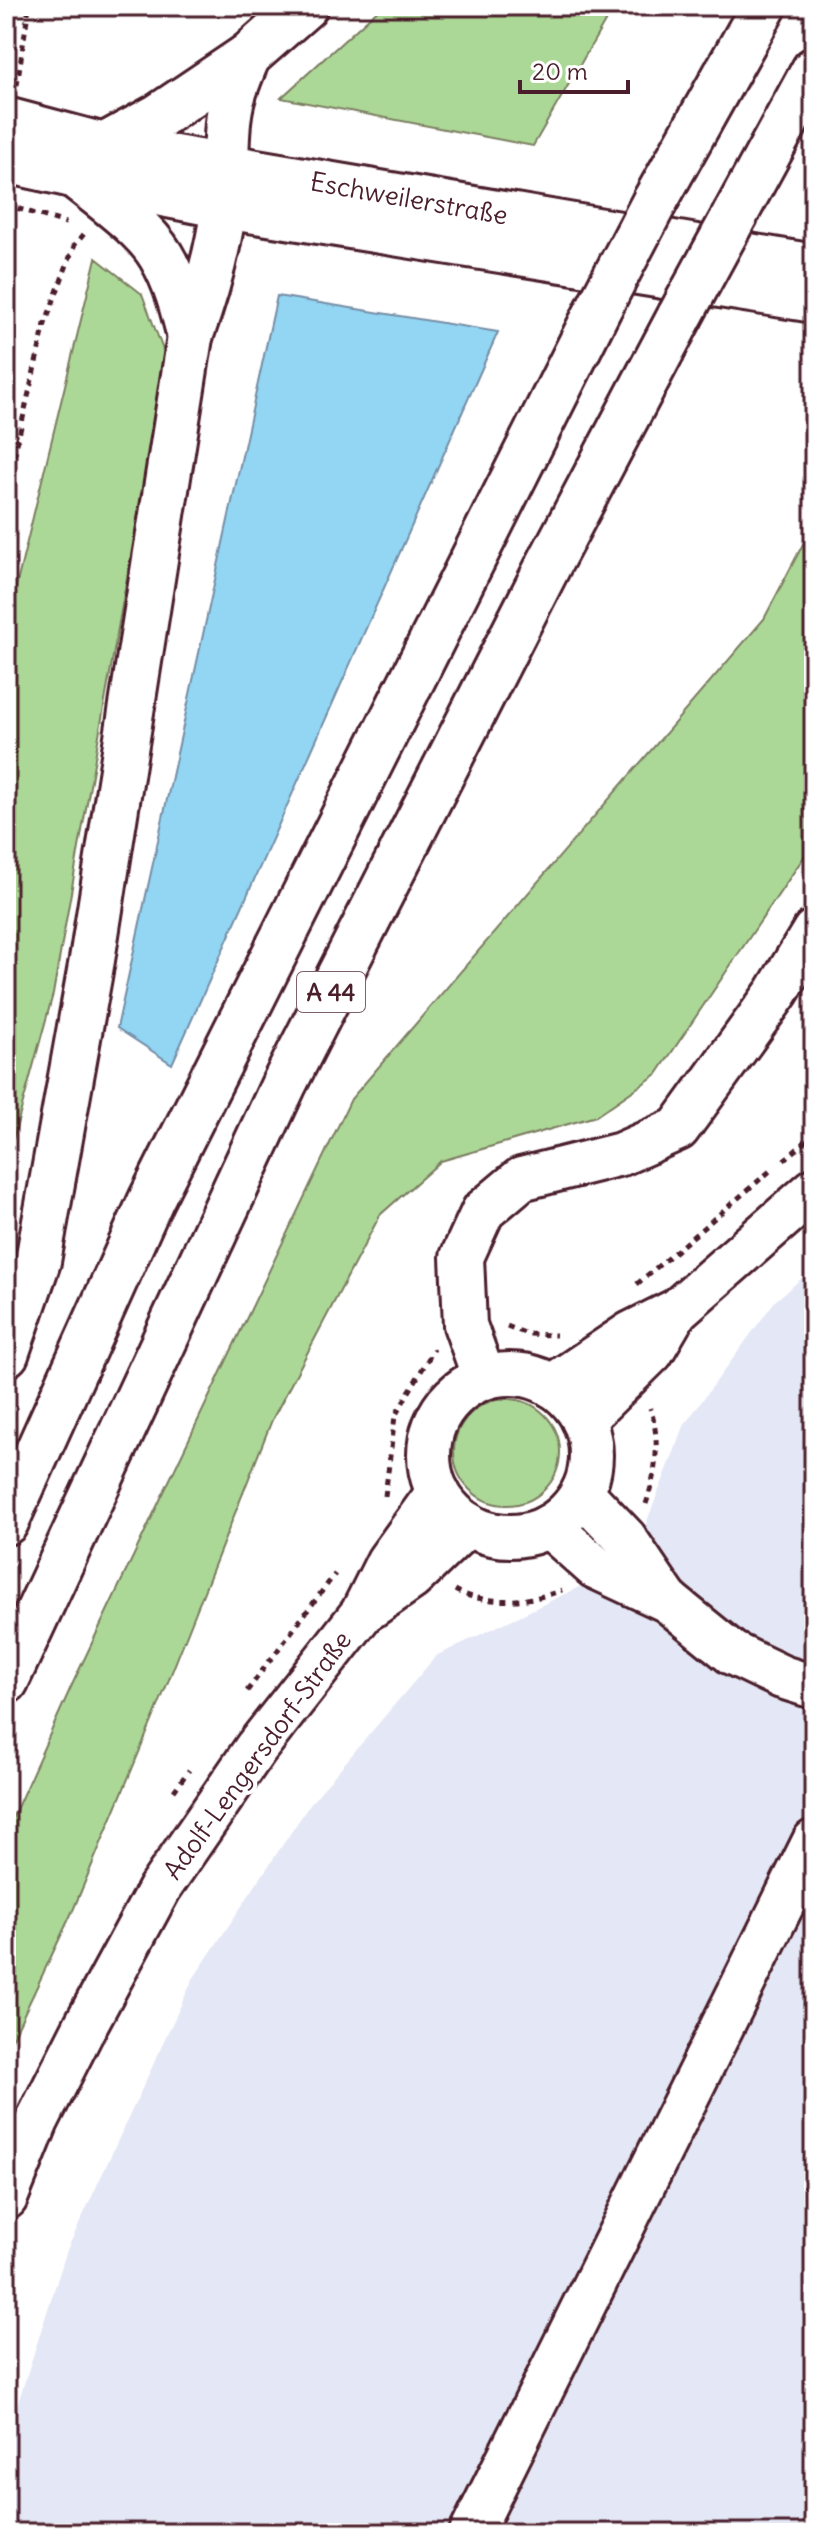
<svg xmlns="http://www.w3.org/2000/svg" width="820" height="2539" font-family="Delius,sans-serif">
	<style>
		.built { fill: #e4e7f5 }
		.green { fill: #acd897; stroke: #7b7c61; stroke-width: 2 }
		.water { fill: #92d6f4; stroke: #758da4; stroke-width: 2 }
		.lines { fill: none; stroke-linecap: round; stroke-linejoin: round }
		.minor-casing { stroke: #4a1f2b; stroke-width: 48 }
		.major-casing { stroke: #4a1f2b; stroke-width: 50 }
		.highway-casing { stroke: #4a1f2b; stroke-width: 50 }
		.path { stroke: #4a1f2b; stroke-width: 5; stroke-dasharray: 6 6; stroke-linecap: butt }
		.minor { stroke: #fff; stroke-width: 42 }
		.major { stroke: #fff; stroke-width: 44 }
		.highway { stroke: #fff; stroke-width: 44 }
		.highway-bridge-casing { stroke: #4a1f2b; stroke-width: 50; stroke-linecap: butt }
		.highway-bridge { stroke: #fff; stroke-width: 44 }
		.labels { text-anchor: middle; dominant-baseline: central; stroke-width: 8; stroke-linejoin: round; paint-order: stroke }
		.shield { fill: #fff; stroke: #80626b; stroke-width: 2 }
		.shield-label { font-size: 24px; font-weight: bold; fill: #4a1f2b }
		.street-label { font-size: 26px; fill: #4a1f2b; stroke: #fff }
	</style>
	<rect width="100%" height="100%" fill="#fff"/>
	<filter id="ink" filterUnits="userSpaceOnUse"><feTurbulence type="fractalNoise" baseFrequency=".0125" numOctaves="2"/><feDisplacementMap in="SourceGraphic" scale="16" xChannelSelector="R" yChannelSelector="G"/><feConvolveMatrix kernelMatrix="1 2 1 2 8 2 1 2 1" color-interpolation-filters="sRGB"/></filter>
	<g filter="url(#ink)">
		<polygon class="built" points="814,1268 814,2533 6,2533 6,2440 67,2250 193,1979 310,1804 436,1656 631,1562 685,1424 775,1301"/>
		<g class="green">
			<polygon points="382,6 614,6 533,146 281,98"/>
			<polygon points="96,258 142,294 166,358 53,994 6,1165 6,628"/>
			<polygon points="814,523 814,842 657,1074 596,1116 441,1161 380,1215 272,1420 160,1702 74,1908 6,2052 6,1832 71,1687 351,1099 764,619"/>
			<circle cx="507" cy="1452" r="53"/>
		</g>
		<polygon class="water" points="277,296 498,332 172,1064 117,1028"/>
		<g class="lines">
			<g class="minor-casing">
				<g id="minor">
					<circle cx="510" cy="1455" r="81"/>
					<polyline points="484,1378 465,1325 462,1257 483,1211 521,1179 621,1154 678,1129 777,992 814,931"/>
					<polyline points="552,1386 631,1333 677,1310 814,1190"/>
					<polyline points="583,1420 652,1352 676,1311"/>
					<polyline points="582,1493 625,1538 667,1600"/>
					<polyline points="549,1526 595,1567 668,1601 732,1653 782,1677 814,1687"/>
					<polyline points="369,1608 412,1578 468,1524"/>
					<polyline points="6,2198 37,2121 85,2026 159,1889 256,1748 362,1613 388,1561 438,1492"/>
					<polyline points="471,2533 814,1841"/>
				</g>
			</g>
			<g class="major-casing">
				<g id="major">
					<polyline points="6,120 104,146 814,267"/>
					<polyline points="6,160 131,188 224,206 814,300"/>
				</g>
			</g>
			<g class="highway-casing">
				<g id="highway">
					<polyline points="104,146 159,116 248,56 305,6"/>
					<path d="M75 176C101 197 144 227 161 256 176 281 183 309 190 337"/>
					<polyline points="655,201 764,6"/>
					<polyline points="736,213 814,70"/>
					<path d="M6 1354 38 1261 92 960 190 337C206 294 218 252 224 206 228 174 224 140 230 108 233 90 241 73 248 56"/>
					<polyline points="6,1522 151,1200 601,304"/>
					<polyline points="6,1681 284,1084 549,564 680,316"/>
				</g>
			</g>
			<g class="path">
				<polyline points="17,85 29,6"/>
				<polyline points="6,205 66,223"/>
				<polyline points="6,491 45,324 74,246 84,234"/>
				<polyline points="784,1160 814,1135"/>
				<polyline points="637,1284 770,1171"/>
				<polyline points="507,1326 527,1334 556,1335"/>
				<polyline points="385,1496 395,1416 434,1349"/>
				<path d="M646 1504C656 1474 661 1439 650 1408"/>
				<path d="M455 1590C483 1606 533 1602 562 1590"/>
				<polyline points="247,1691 335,1574"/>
				<polyline points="174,1791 189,1770"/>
			</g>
			<use href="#minor" class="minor"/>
			<use href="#major" class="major"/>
			<use href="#highway" class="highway"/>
			<g class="highway-bridge-casing">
				<g id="highway-bridge">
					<polyline points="601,304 655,201"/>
					<polyline points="680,316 736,213"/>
				</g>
			</g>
			<use href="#highway-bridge" class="highway-bridge"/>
		</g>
	</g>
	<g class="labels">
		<rect class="shield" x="297" y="972" width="68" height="40" rx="6"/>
		<g class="shield-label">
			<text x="331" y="992">A 44</text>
		</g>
		<g class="street-label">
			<text transform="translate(409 198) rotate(10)">Eschweilerstraße</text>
			<text transform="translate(257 1755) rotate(-54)">Adolf-Lengersdorf-Straße</text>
		</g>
	</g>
	<rect width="820" height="2539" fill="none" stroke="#fff" stroke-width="32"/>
	<rect x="16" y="16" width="788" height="2507" fill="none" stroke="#4a1f2b" stroke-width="3" filter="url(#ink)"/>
	<path d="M520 80v12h108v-12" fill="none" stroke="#4a1f2b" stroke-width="4"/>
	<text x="532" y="80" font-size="24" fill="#4a1f2b" stroke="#ffffff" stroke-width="6" paint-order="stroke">20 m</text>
</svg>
